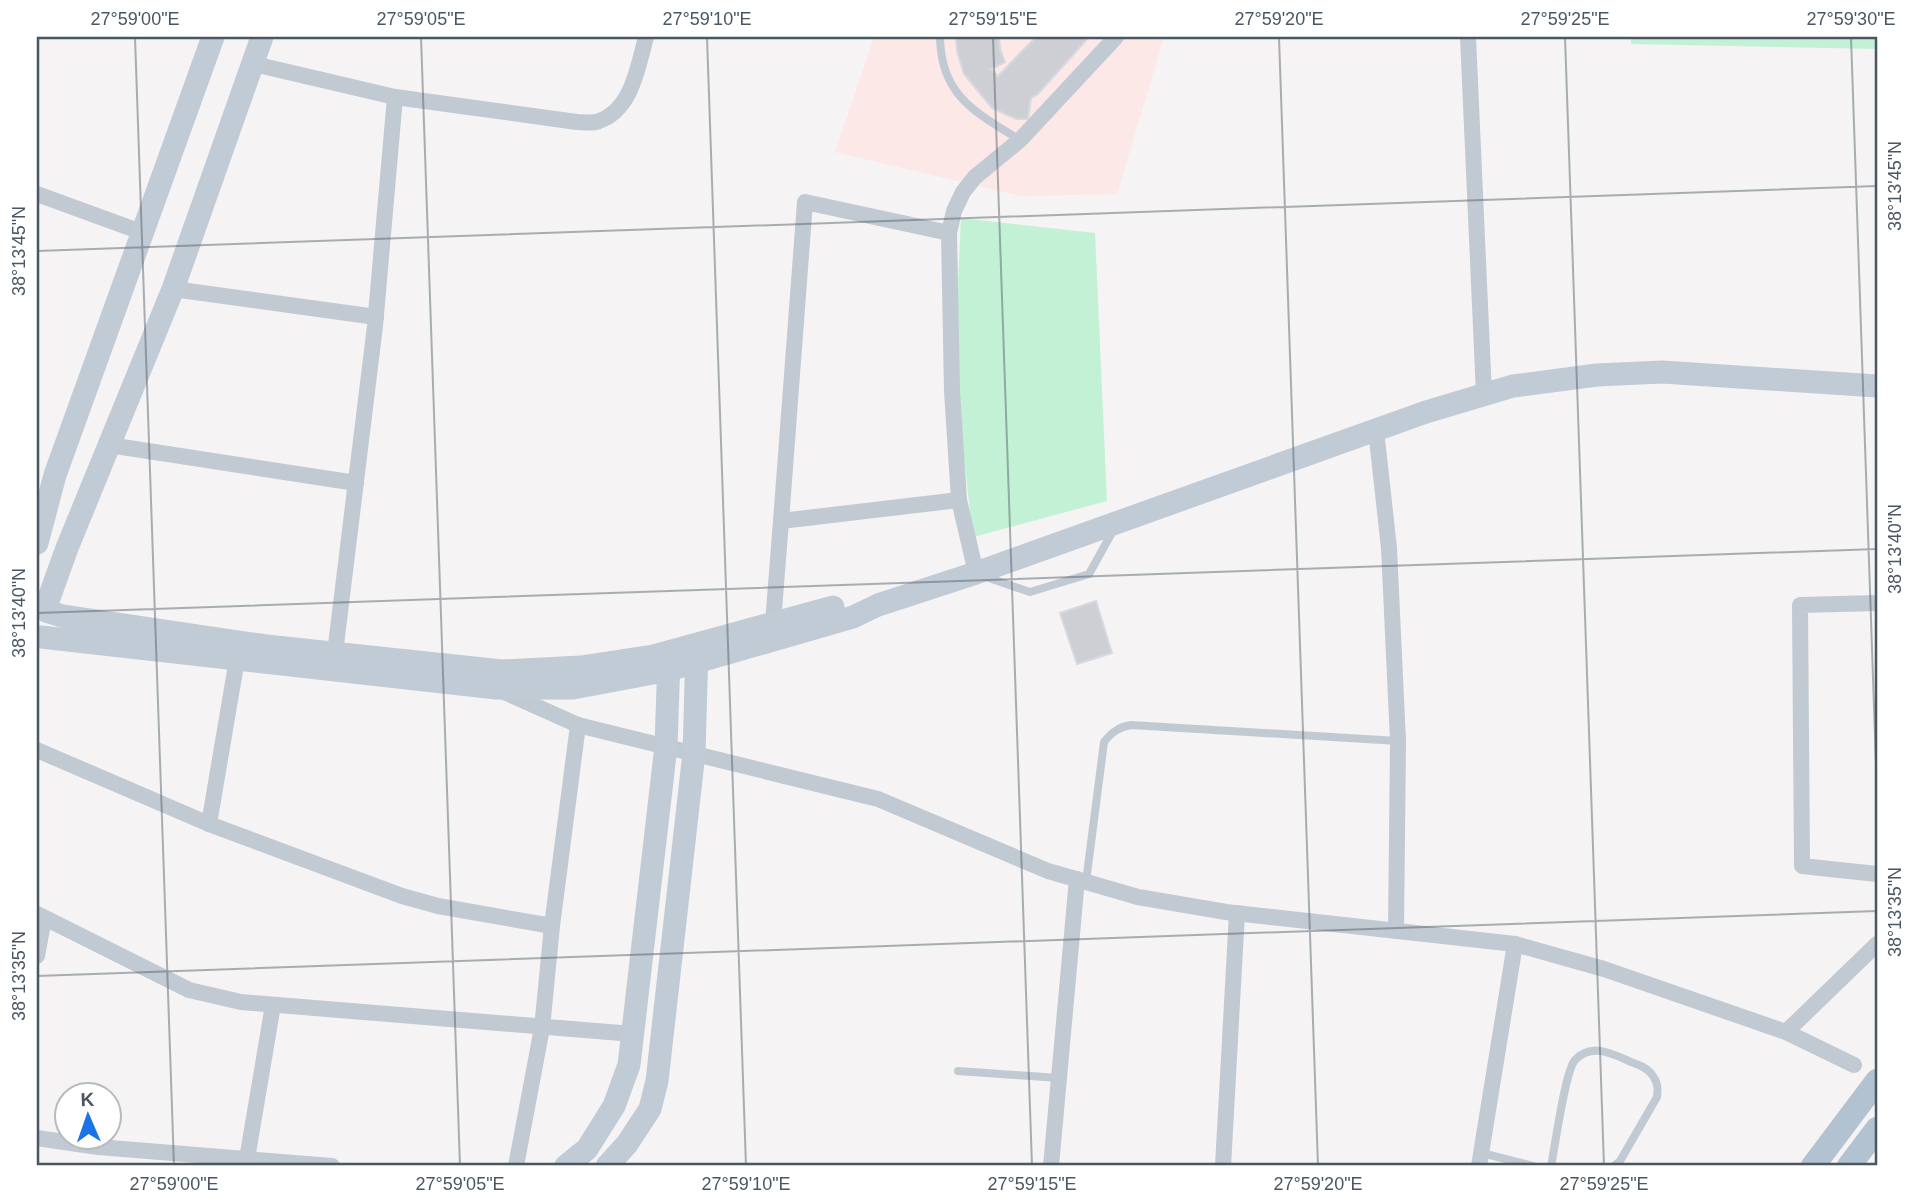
<svg xmlns="http://www.w3.org/2000/svg" width="1914" height="1203" font-family="Helvetica,sans-serif">
	<style>
		.medical { fill: #fce8e6 }
		.green { fill: #c3f1d5 }
		.building { fill: #cdcfd5; stroke: #d7d9de; stroke-width: 2 }
		.lines { fill: none; stroke-linecap: round; stroke-linejoin: round }
		.lane { stroke: #c1cad2; stroke-width: 8 }
		.street { stroke: #c1cad2; stroke-width: 16 }
		.secondary { stroke: #c1cbd6; stroke-width: 23 }
		.primary { stroke: #b3c2d1; stroke-width: 24 }
		.ticks { fill: none; stroke: #4a5661; stroke-width: 2; stroke-opacity: 0.45 }
		.neatline { fill: none; stroke: #4a5661; stroke-width: 2.5 }
		.ticks-label { font-size: 18px; text-anchor: middle; fill: #4a5661 }
	</style>
	<rect width="100%" height="100%" fill="#f5f3f3"/>
	<polygon class="medical" points="874,37 1164,37 1117,194 1021,196 835,152"/>
	<g class="green">
		<polygon points="1631,37 1877,37 1877,49 1631,44"/>
		<polygon points="961,218 1095,233 1107,501 973,537 954,371"/>
	</g>
	<g class="building">
		<polygon points="956,37 999,37 1000,49 1005,62 991,69 998,76 1036,37 1089,37 1038,94 1031,98 1028,119 1016,119 992,108 964,74 957,51"/>
		<polygon points="1096,601 1112,653 1077,664 1060,613"/>
	</g>
	<g class="lines">
		<g class="lane">
			<path d="M940 37C941 96 975 112 1020 140"/>
			<polyline points="983,576 1030,592 1089,574 1114,529"/>
			<path d="M1086 882 1104 742C1112 732 1119 727 1131 725L1398 741"/>
			<polyline points="958,1071 1059,1078"/>
			<polyline points="1482,1153 1533,1166"/>
			<path d="M1551 1166C1555 1147 1565 1071 1575 1060 1592 1042 1613 1054 1631 1062 1639 1065 1648 1068 1653 1076 1658 1083 1658 1089 1657 1097L1620 1161 1614 1166"/>
		</g>
		<g class="street">
			<polyline points="1468,37 1484,395"/>
			<path d="M254 64 395 97 577 122C584 122 593 124 599 121 632 110 638 66 646 37"/>
			<polyline points="37,194 144,233"/>
			<polyline points="949,233 805,202 781,521 959,500"/>
			<polyline points="173,289 376,317"/>
			<polyline points="1376,430 1389,548 1398,741 1396,931"/>
			<polyline points="109,445 356,483"/>
			<polyline points="976,573 959,500 952,391 949,233 954,211 963,192 975,177 1020,140 1116,37"/>
			<polyline points="1877,603 1800,605 1802,866 1877,874"/>
			<polyline points="773,623 781,521"/>
			<polyline points="335,653 375,326 395,97"/>
			<polyline points="502,691 578,725 878,799 1048,871 1138,897 1226,912 1515,944 1604,969 1786,1032 1854,1065"/>
			<polyline points="37,750 209,824 402,896 438,906 552,926"/>
			<polyline points="209,824 237,659"/>
			<polyline points="37,914 189,990 241,1002 633,1034"/>
			<polyline points="37,956 44,918"/>
			<polyline points="1786,1032 1877,944"/>
			<polyline points="37,1138 98,1147 332,1166"/>
			<polyline points="247,1159 273,1005"/>
			<polyline points="516,1166 542,1028 552,926 578,725"/>
			<polyline points="1051,1166 1077,879"/>
			<polyline points="1223,1166 1237,913"/>
			<polyline points="1479,1166 1515,944"/>
		</g>
		<g class="secondary">
			<polyline points="37,543 55,475 213,37"/>
			<polyline points="45,609 67,548 173,289 262,37"/>
			<polyline points="46,611 62,616 266,646 502,671 581,667 653,656 833,607"/>
			<polyline points="41,637 496,688 573,688 669,670 853,617 878,605 976,573 1426,412 1513,386 1597,375 1662,372 1877,386"/>
			<polyline points="566,1166 587,1149 614,1106 629,1065 666,746 669,658"/>
			<polyline points="607,1166 627,1144 650,1109 657,1081 694,753 697,648"/>
		</g>
		<g class="primary">
			<polyline points="1813,1166 1877,1081"/>
			<polyline points="1849,1166 1877,1129"/>
		</g>
	</g>
	<path class="ticks" d="M135 37 174 1166M421 37 460 1166M707 37 746 1166M993 37 1032 1166M1279 37 1318 1166M1565 37 1604 1166M1851 37 1877 794M37 251 1877 186M37 613 1877 549M37 976 1877 911"/>
	<rect width="1914" height="1203" fill="none" stroke="#ffffff" stroke-width="77"/>
	<g transform="translate(88 1116) rotate(358)"><circle r="33" fill="#ffffff" stroke="#b7bbc0" stroke-width="2"/>
	<path d="M0-5L12 26L0 18L-12 26Z" fill="#1a73e8"/>
	<text y="-10" font-size="19" font-weight="bold" text-anchor="middle" fill="#4a5661">K</text>
	</g>
	<rect x="38" y="38" width="1838" height="1126" class="neatline"/>
	<g class="ticks-label">
		<text x="135" y="25">27°59'00"E</text>
		<text x="421" y="25">27°59'05"E</text>
		<text x="707" y="25">27°59'10"E</text>
		<text x="993" y="25">27°59'15"E</text>
		<text x="1279" y="25">27°59'20"E</text>
		<text x="1565" y="25">27°59'25"E</text>
		<text x="1851" y="25">27°59'30"E</text>
		<text transform="translate(1895 186) rotate(-90)" y="6">38°13'45"N</text>
		<text transform="translate(19 251) rotate(-90)" y="6">38°13'45"N</text>
		<text transform="translate(1895 549) rotate(-90)" y="6">38°13'40"N</text>
		<text transform="translate(19 613) rotate(-90)" y="6">38°13'40"N</text>
		<text transform="translate(1895 912) rotate(-90)" y="6">38°13'35"N</text>
		<text transform="translate(19 976) rotate(-90)" y="6">38°13'35"N</text>
		<text x="174" y="1190">27°59'00"E</text>
		<text x="460" y="1190">27°59'05"E</text>
		<text x="746" y="1190">27°59'10"E</text>
		<text x="1032" y="1190">27°59'15"E</text>
		<text x="1318" y="1190">27°59'20"E</text>
		<text x="1604" y="1190">27°59'25"E</text>
	</g>
</svg>
